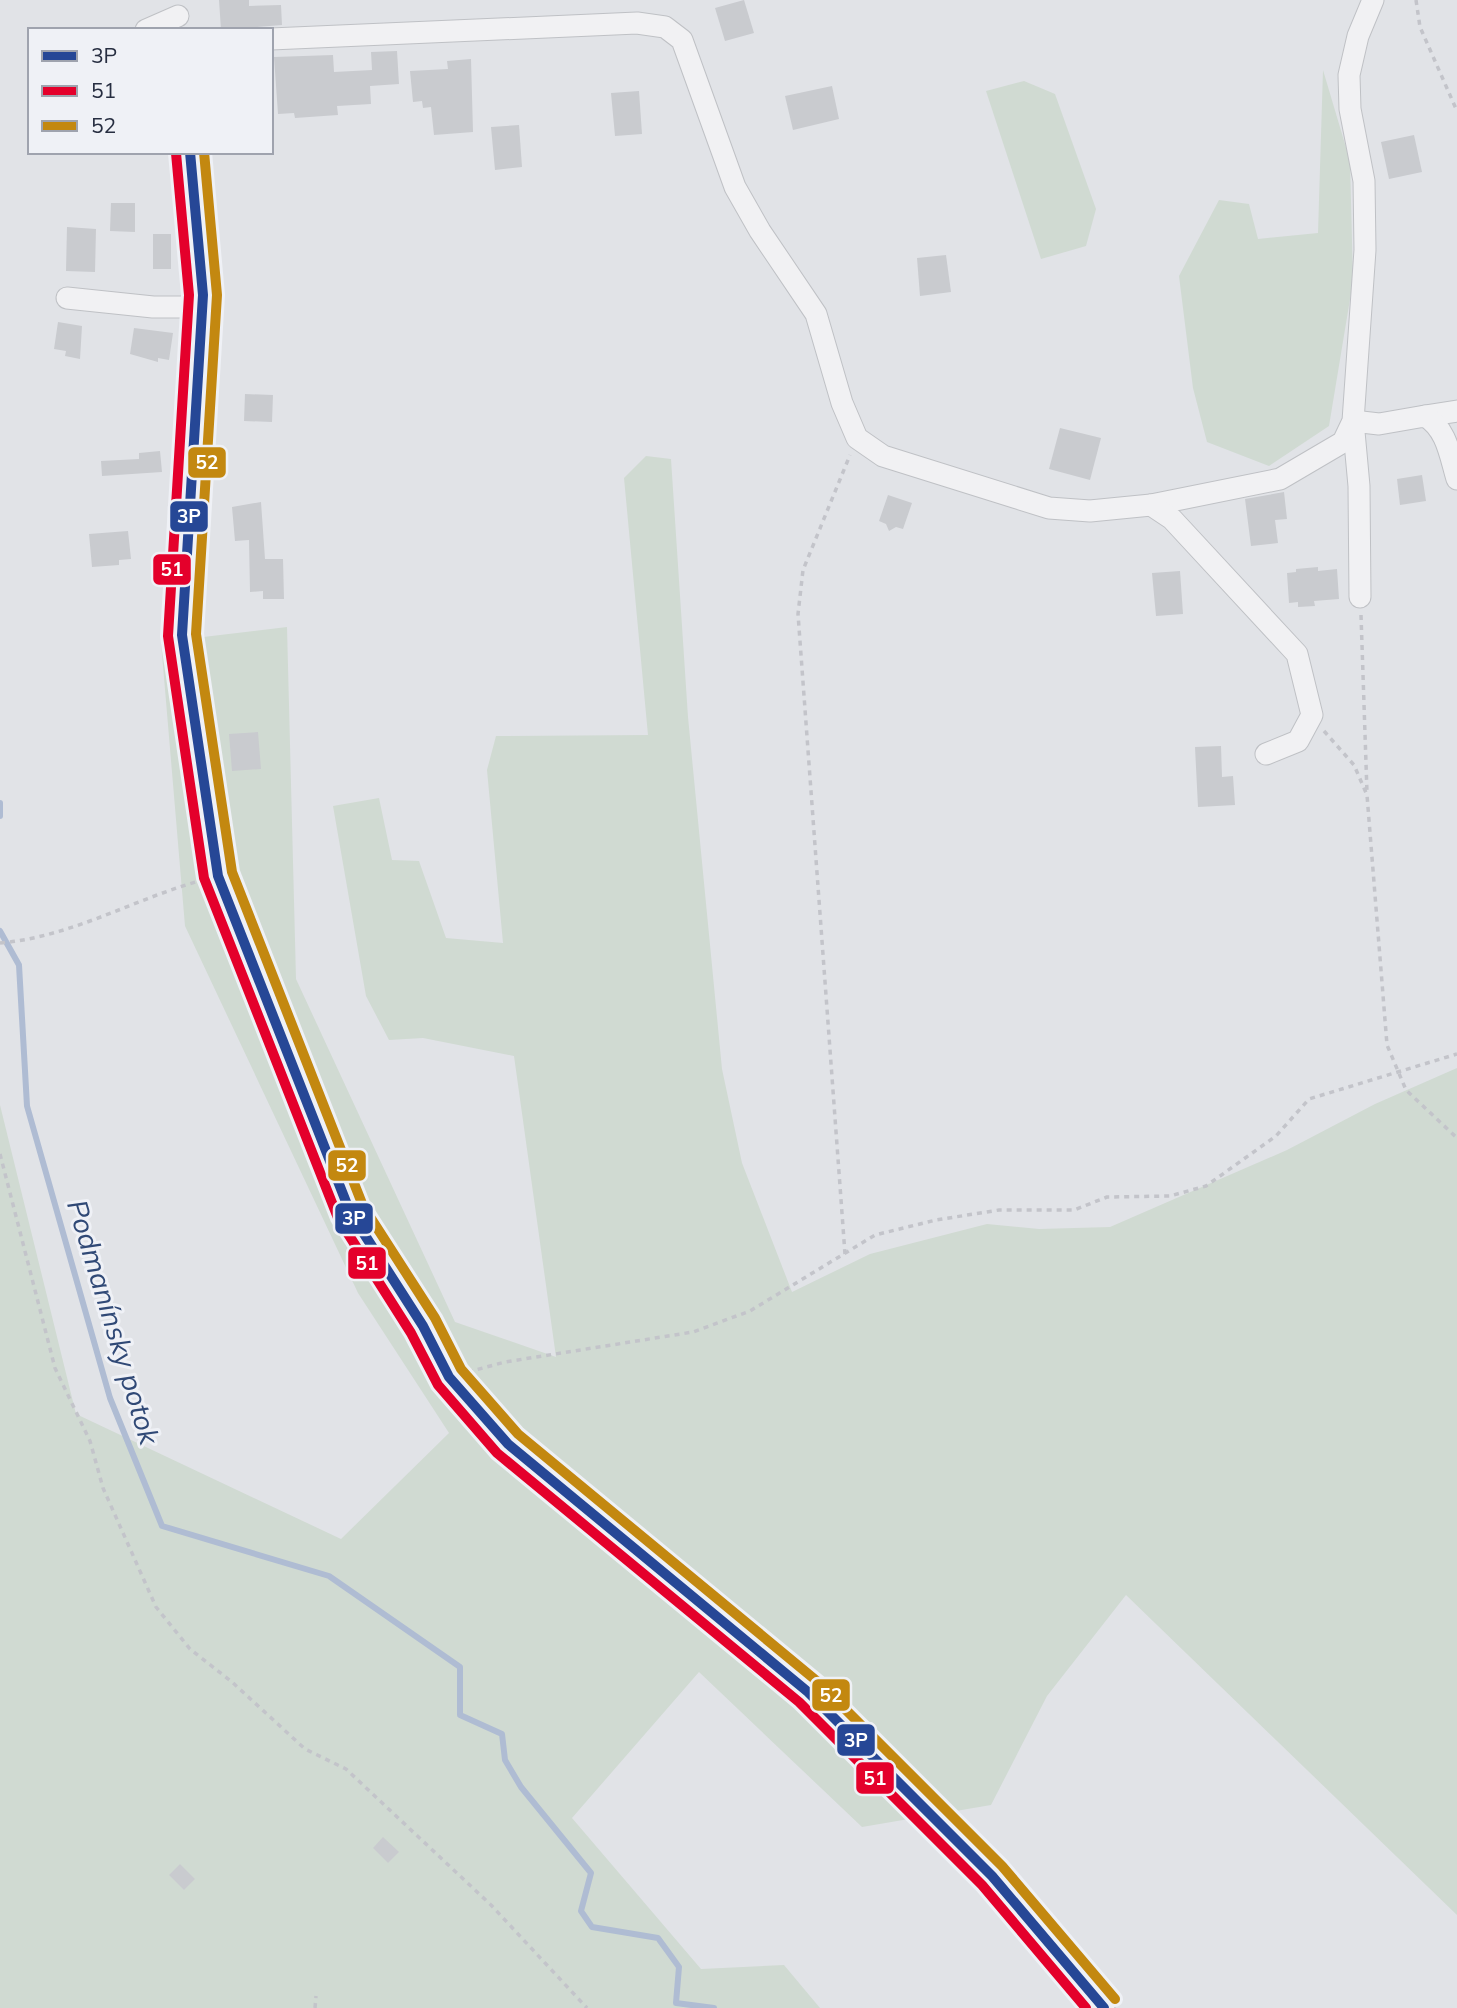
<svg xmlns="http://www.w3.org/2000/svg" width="1457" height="2008" font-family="Mulish,sans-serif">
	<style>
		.green { fill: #d0dad2 }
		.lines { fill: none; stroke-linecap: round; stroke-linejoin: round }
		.stream { stroke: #afbcd3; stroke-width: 6 }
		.building { fill: #c9cbcf }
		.minor-casing { stroke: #bfc1c5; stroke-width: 23 }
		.path { stroke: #c3c4ca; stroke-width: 3.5; stroke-dasharray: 5 5; stroke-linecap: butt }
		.minor { stroke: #f1f1f3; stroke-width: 21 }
		.bus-1-casing { stroke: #eff1f6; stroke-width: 16 }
		.bus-2-casing { stroke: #eff1f6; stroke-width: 16 }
		.bus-3-casing { stroke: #eff1f6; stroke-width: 16 }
		.bus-1 { stroke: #264796; stroke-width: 10 }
		.bus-2 { stroke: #e4002b; stroke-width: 10 }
		.bus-3 { stroke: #c38810; stroke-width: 10 }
		.labels { text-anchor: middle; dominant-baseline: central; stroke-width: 6; stroke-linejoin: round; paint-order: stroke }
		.water-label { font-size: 28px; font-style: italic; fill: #304976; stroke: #eff1f6 }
		.line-badge { stroke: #eff1f6; stroke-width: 2.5 }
		.badge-label { font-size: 19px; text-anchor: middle; font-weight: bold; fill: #fff }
	</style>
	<rect width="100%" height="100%" fill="#e1e3e7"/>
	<g class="green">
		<polygon points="1323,70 1350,161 1353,281 1329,426 1269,466 1207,442 1193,388 1179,276 1219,200 1249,204 1258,239 1318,233"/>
		<polygon points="1024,81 1055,94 1096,209 1086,246 1041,259 986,91"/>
		<polygon points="646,456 671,459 688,717 722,1069 742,1163 792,1292 870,1254 987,1224 1039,1229 1110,1227 1287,1150 1375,1104 1457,1068 1457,1915 1126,1595 1047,1696 991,1805 862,1827 699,1672 572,1818 701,1969 784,1965 820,2008 0,2008 0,1105 76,1414 341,1539 449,1433 358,1293 185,926 161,642 287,627 296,979 455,1322 556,1357 514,1056 423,1038 389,1040 366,996 333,806 379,798 392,860 419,861 446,938 503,943 487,770 496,736 648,735 624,478"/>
	</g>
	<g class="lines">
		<g class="stream">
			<polyline points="0,803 0,816"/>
			<polyline points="0,931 19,965 27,1106 110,1398 162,1526 329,1576 460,1667 460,1715 502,1734 505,1760 521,1787 591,1873 581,1911 592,1927 658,1938 679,1967 676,2003 714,2008"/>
		</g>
	</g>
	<g class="building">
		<polygon points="219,0 249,0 249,6 281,5 282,25 221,30"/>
		<polygon points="744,0 754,33 725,41 715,8"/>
		<polygon points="397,51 399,84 370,86 371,104 337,106 338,115 295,118 294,113 278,114 274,57 333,55 334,72 372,70 371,52"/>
		<polygon points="471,59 473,132 434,135 431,107 423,108 422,101 413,102 410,71 448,69 447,61"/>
		<polygon points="832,86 839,119 793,130 785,96"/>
		<polygon points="639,91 642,134 615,136 611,93"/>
		<polygon points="519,125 522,167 495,170 491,127"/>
		<polygon points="1414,135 1422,172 1389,179 1381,142"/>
		<polygon points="111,203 135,203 135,232 110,231"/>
		<polygon points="67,227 96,229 95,272 66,271"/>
		<rect x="153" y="234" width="18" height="35"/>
		<polygon points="946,255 951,292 920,296 917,258"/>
		<polygon points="58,322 82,326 80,359 65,356 66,351 54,349"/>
		<polygon points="134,328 173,333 169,360 158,358 158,362 130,354"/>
		<polygon points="245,394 273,395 272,422 244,421"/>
		<polygon points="1060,428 1101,438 1090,480 1049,469"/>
		<polygon points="160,451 162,472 102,476 101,461 139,459 139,453"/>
		<polygon points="1422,475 1426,501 1400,505 1397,479"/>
		<polygon points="1284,492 1287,519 1275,520 1278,543 1251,546 1245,499"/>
		<polygon points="888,495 912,503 903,529 896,527 889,531 886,524 879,521"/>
		<polygon points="261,502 265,559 283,559 284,599 263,599 263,591 250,592 249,540 235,541 232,507"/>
		<polygon points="128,531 131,559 119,560 119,565 92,567 89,534"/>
		<polygon points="1318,567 1318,571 1337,569 1339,599 1314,601 1315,606 1298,607 1298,602 1289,603 1287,573 1296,572 1296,569"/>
		<polygon points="1180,571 1183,614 1156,616 1152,573"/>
		<polygon points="258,732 261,769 232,771 229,734"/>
		<polygon points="1221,746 1222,777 1233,776 1235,805 1198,807 1195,747"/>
		<polygon points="383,1837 399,1852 388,1863 373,1848"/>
		<polygon points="180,1864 195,1879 184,1890 169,1875"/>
	</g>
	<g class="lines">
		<g class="minor-casing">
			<g id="minor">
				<polyline points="146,30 178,16"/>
				<polyline points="271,39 637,23 665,27 682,40 735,187 760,231 816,314 842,403 857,438 883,456 1049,508 1090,511 1151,505 1280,479 1343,442 1353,421 1365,250 1364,181 1350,109 1349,75 1358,36 1373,0"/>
				<polyline points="190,152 203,295 182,635 218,876 350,1212 423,1326 449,1377 508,1444 808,1692 992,1876 1104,2008"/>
				<polyline points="67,298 153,307 203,307"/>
				<polyline points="1425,416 1457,411"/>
				<polyline points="1151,505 1172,519 1297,654 1312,715 1298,741 1266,754"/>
				<path d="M1360 597 1359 486 1353 421 1379 424 1425 416C1447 429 1450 456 1457 479"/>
			</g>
		</g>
		<g class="path">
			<polyline points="1416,0 1420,27 1457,111"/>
			<polyline points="1361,615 1367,793"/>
			<polyline points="1324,731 1354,765 1367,795 1387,1045 1406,1090 1457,1138"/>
			<path d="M0 943C71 937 132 900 199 881"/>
			<polyline points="0,1154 55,1368 90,1441 103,1488 156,1607 190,1649 232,1682 305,1749 346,1769 491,1905 587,2008"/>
			<polyline points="845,1254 798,614 803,570 850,455"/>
			<polyline points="468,1372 505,1362 693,1332 750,1311 875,1235 936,1220 999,1210 1074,1210 1107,1197 1170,1196 1206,1186 1276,1136 1309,1099 1457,1054"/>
			<polyline points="315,2008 316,1996"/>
		</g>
		<use href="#minor" class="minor"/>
		<g class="bus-1-casing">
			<polyline id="bus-1" points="190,152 203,295 182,635 218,876 350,1212 423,1326 449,1377 508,1444 808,1692 992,1876 1104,2008"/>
		</g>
		<g class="bus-2-casing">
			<polyline id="bus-2" points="176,153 189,295 168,636 204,878 338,1218 411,1333 438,1385 497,1453 799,1702 982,1885 1086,2008"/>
		</g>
		<g class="bus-3-casing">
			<polyline id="bus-3" points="204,152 217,295 196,634 232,872 363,1206 435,1318 461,1369 518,1434 818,1682 1002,1866 1115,1999"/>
		</g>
		<use href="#bus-1" class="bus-1"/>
		<use href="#bus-2" class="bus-2"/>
		<use href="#bus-3" class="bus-3"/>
	</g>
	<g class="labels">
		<g class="water-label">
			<text transform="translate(114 1322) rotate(73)">Podmanínsky potok</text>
		</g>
	</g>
	<g class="line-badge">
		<rect x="187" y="446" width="40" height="33" rx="7" fill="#c38810"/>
		<rect x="169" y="500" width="40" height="33" rx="7" fill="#264796"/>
		<rect x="152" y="553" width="40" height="33" rx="7" fill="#e4002b"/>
		<rect x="327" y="1149" width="40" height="33" rx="7" fill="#c38810"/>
		<rect x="334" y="1202" width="40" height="33" rx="7" fill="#264796"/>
		<rect x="347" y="1246" width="40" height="34" rx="7" fill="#e4002b"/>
		<rect x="811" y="1678" width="40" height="34" rx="7" fill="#c38810"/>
		<rect x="836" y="1723" width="40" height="34" rx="7" fill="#264796"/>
		<rect x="855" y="1761" width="40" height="34" rx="7" fill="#e4002b"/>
	</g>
	<g class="badge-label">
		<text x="207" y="469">52</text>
		<text x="189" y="523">3P</text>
		<text x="172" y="576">51</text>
		<text x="347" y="1172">52</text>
		<text x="354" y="1225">3P</text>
		<text x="367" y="1270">51</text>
		<text x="831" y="1702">52</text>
		<text x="856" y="1747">3P</text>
		<text x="875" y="1785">51</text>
	</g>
	<rect x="28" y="28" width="245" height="126" fill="#eff1f6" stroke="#9fa3ae" stroke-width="2"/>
	<rect x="42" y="51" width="35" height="10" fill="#264796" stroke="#9fa3ae" stroke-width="2"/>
	<text x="91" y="63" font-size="21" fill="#272e41">3P</text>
	<rect x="42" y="86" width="35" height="10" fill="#e4002b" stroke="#9fa3ae" stroke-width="2"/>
	<text x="91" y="98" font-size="21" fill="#272e41">51</text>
	<rect x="42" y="121" width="35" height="10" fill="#c38810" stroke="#9fa3ae" stroke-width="2"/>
	<text x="91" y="133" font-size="21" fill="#272e41">52</text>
</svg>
